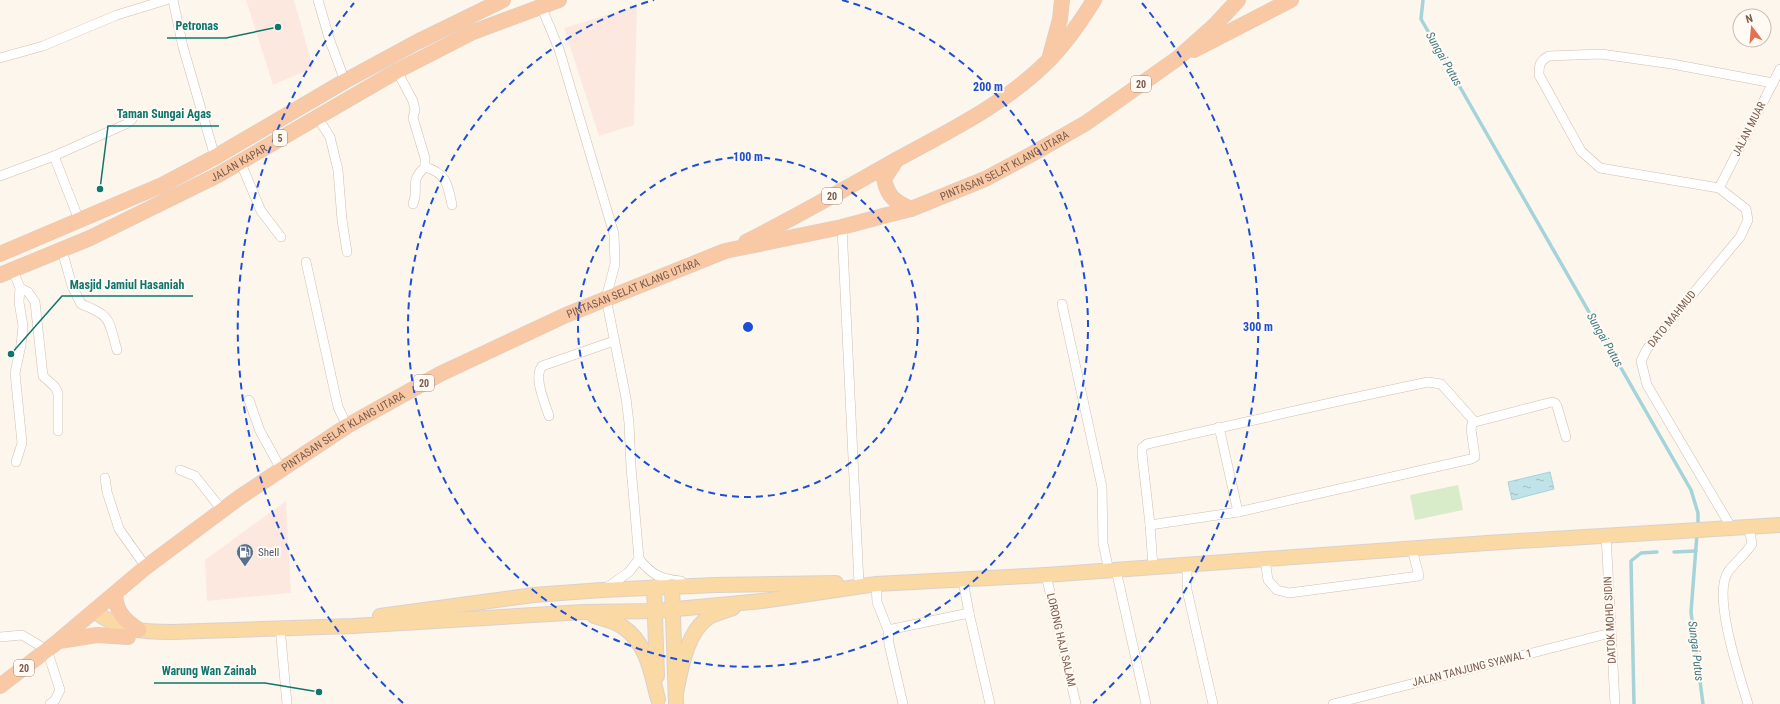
<svg xmlns="http://www.w3.org/2000/svg" width="1780" height="704" font-family="'Roboto Condensed',sans-serif">
	<style>
		.commercial { fill: #fde8e0 }
		.green { fill: #d8ecc9 }
		.water { fill: url(#water-ripples); stroke: #a5d3da }
		.lines { fill: none; stroke-linecap: round; stroke-linejoin: round }
		.stream { stroke: #a5d3da; stroke-width: 3.5 }
		.minor-casing { stroke: #d1beb0; stroke-width: 10 }
		.primary-casing { stroke: #dad1cd; stroke-width: 16 }
		.trunk-casing { stroke: #dad1cd; stroke-width: 16 }
		.minor { stroke: #fff; stroke-width: 9 }
		.primary { stroke: #fbd9a5; stroke-width: 14 }
		.trunk { stroke: #f9c8a4; stroke-width: 15 }
		.ring { fill: none; stroke: #1d4ed8; stroke-width: 2; stroke-dasharray: 7 5 }
		.labels { text-anchor: middle; dominant-baseline: central; stroke-width: 4; stroke-linejoin: round; paint-order: stroke }
		.shield { fill: #fffaf3; stroke: #a28b7f; stroke-width: 1 }
		.shield-label { font-size: 10px; font-weight: bold; fill: #7a5c4d }
		.street-label { font-size: 11px; fill: #7a5c4d; stroke: #fffaf3 }
		.service-label { font-size: 11px; fill: #4e5e75; stroke: #fffaf3; text-anchor: start }
		.water-label { font-size: 12px; font-style: italic; fill: #437c86; stroke: #fffaf3 }
		.centre { fill: #1d4ed8; stroke: #fffaf3; stroke-width: 2 }
		.ring-label { font-size: 12px; text-anchor: middle; font-weight: bold; fill: #1d4ed8; stroke: #fffaf3; stroke-width: 4; stroke-linejoin: round; paint-order: stroke }
		.leader { fill: none; stroke: #0f766e; stroke-width: 1.5 }
		.callout-dot { fill: #0f766e; stroke: #fffaf3; stroke-width: 1.5 }
		.callout-label { font-size: 12px; text-anchor: middle; font-weight: bold; fill: #0f766e; stroke: #fffaf3; stroke-width: 4; stroke-linejoin: round; paint-order: stroke }
	</style>
	<defs>
		<pattern id="water-ripples" width="26" height="14" patternUnits="userSpaceOnUse"><rect width="26" height="14" fill="#bfe3e8"/><path d="M2 4q2-2 4 0t4 0M15 11q2-2 4 0t4 0" fill="none" stroke="#a0bbbe"/></pattern>
	</defs>
	<rect width="100%" height="100%" fill="#fdf6ec"/>
	<g class="commercial">
		<polygon points="246,0 294,0 313,68 273,85"/>
		<polygon points="637,6 634,125 599,136 564,28"/>
		<polygon points="286,501 291,593 207,601 205,560"/>
	</g>
	<polygon class="green" points="1458,485 1463,510 1415,520 1410,495"/>
	<polygon class="water" points="1550,472 1554,489 1512,500 1508,482"/>
	<g class="lines">
		<g class="stream">
			<polyline points="1423,0 1421,19 1691,490 1698,513 1698,528"/>
			<polyline points="1697,534 1691,612 1703,704"/>
			<polyline points="1674,552 1696,551"/>
			<polyline points="1634,704 1631,561 1641,553 1657,552"/>
		</g>
		<g class="minor-casing">
			<g id="minor">
				<polyline points="173,0 183,47 215,157"/>
				<polyline points="318,0 330,41 345,81"/>
				<polyline points="541,6 559,49 614,234 615,264 606,298 626,398 629,423 631,467 639,559"/>
				<polyline points="0,58 43,46 117,15 166,0"/>
				<path d="M397 71 413 101 415 110 413 118 425 158V167C408 183 420 186 413 204"/>
				<polyline points="317,117 330,137 338,170 342,220 347,252"/>
				<polyline points="54,156 79,220"/>
				<polyline points="240,161 261,211 281,237"/>
				<path d="M425 167C447 173 448 186 452 205"/>
				<polyline points="0,176 54,156 126,124 132,119"/>
				<polyline points="1719,188 1780,69"/>
				<polyline points="842,227 859,584"/>
				<path d="M62 250 72 286 81 304C112 316 108 319 117 350"/>
				<polyline points="306,262 338,407 347,426"/>
				<polyline points="13,270 20,288 19,302 23,326 21,345 15,373 22,443 16,462"/>
				<polyline points="20,288 28,292 35,302 43,376 55,387 58,393 58,431"/>
				<polyline points="1062,304 1102,487 1103,543 1109,571"/>
				<polyline points="249,400 260,431 281,469"/>
				<path d="M549 416C545 403 533 377 542 366L614 341"/>
				<polyline points="1219,427 1238,512"/>
				<polyline points="180,470 195,476 222,510"/>
				<polyline points="105,478 107,492 119,529 146,567"/>
				<polyline points="1150,525 1238,512 1471,459 1475,457 1471,429 1472,424 1475,422 1552,402 1555,403 1557,406 1566,437"/>
				<path d="M1731 527 1647 385 1641 361 1647 349 1740 237 1748 220 1746 209 1719 188 1600 168 1581 151 1539 75C1539 66 1539 61 1549 56L1601 54 1672 64 1773 83"/>
				<polyline points="1606,535 1615,704"/>
				<path d="M639 559C652 575 660 579 681 581"/>
				<polyline points="1265,560 1268,580 1277,590 1289,593 1419,576 1412,549"/>
				<polyline points="1187,565 1187,590 1213,704"/>
				<polyline points="1153,567 1150,525 1142,454 1142,448 1147,444 1348,399 1428,382 1441,384 1475,422"/>
				<polyline points="1116,570 1146,704"/>
				<polyline points="1046,575 1076,704"/>
				<polyline points="963,580 969,613 990,704"/>
				<polyline points="876,584 877,602 888,630 889,644 903,704"/>
				<polyline points="606,588 629,572 639,559"/>
				<polyline points="280,627 287,704"/>
				<polyline points="888,630 969,613"/>
				<polyline points="0,637 22,635 47,650 60,690 55,700 50,704"/>
				<polyline points="1333,704 1610,633"/>
				<path d="M1748 704C1740 677 1712 596 1728 572 1735 562 1745 555 1752 544L1749 527"/>
			</g>
		</g>
		<g class="primary-casing">
			<g id="primary">
				<polyline points="672,586 676,704"/>
				<polyline points="654,587 657,676"/>
				<path d="M94 611C119 630 141 632 172 632L353 626 584 612 655 611 762 601 876 584 1046 575 1487 543 1780 525"/>
				<polyline points="380,616 534,595 602,590 715,585 836,583"/>
				<path d="M594 616C603 619 615 621 623 627 647 643 651 673 658 699"/>
				<path d="M676 693C681 669 687 631 709 617 716 613 725 611 733 608"/>
			</g>
		</g>
		<g class="trunk-casing">
			<g id="trunk">
				<polyline points="1194,50 1291,0"/>
				<polyline points="1050,56 1060,19 1062,0"/>
				<path d="M895 162 884 179C888 197 894 201 911 209"/>
				<path d="M746 242C797 216 847 188 896 160 949 131 1005 104 1048 61 1066 43 1081 21 1094 0"/>
				<polyline points="0,254 162,185 215,157 345,81 417,42 503,0"/>
				<path id="s1" d="M0 275 90 238 218 175 397 71 473 32 559 0"/>
				<path d="M115 594C116 612 124 620 139 630"/>
				<polyline points="59,641 97,635 128,637"/>
				<path id="s2" d="M0 686 56 643 146 567 240 497 347 426 440 374 566 315 725 251 842 227 883 216 911 209 985 179 1032 154 1086 123 1178 58 1215 25 1238 0"/>
			</g>
		</g>
		<use href="#minor" class="minor"/>
		<use href="#primary" class="primary"/>
		<use href="#trunk" class="trunk"/>
	</g>
	<g class="ring">
		<circle cx="748" cy="327" r="170"/>
		<path d="M842 0A340 340 0 1 1 654 0"/>
		<path d="M403 703A510 510 0 0 1 354 3M1142 3A510 510 0 0 1 1093 703"/>
	</g>
	<defs>
		<g id="fuel-pin" transform="scale(0.9)"><path d="M0 17L-7.5 6A9.5 9.5 0 1 1 7.5 6Z" fill="#5c6f8a" stroke="#fffaf3"/><path d="M-5.5-6h7V0h2V4h1.3V-2.5L3-4.5l.8-.8L6-3V5H2.5V1h-1V6h-7ZM-4.2-4.7v3.2H.2V-4.7Z" fill="#fff"/></g>
	</defs>
	<g fill-rule="evenodd">
		<use href="#fuel-pin" x="245" y="552"/>
	</g>
	<g class="labels">
		<g class="shield">
			<rect x="1131" y="76" width="20" height="16" rx="3"/>
			<rect x="273" y="130" width="14" height="16" rx="3"/>
			<rect x="822" y="188" width="20" height="16" rx="3"/>
			<rect x="414" y="375" width="20" height="16" rx="3"/>
			<rect x="14" y="660" width="20" height="16" rx="3"/>
		</g>
		<g class="shield-label">
			<text x="1141" y="84">20</text>
			<text x="280" y="138">5</text>
			<text x="832" y="196">20</text>
			<text x="424" y="383">20</text>
			<text x="24" y="668">20</text>
		</g>
		<g class="street-label">
			<text transform="translate(1749 129) rotate(-63)">JALAN MUAR</text>
			<text stroke="none"><textPath href="#s1" startOffset="264">JALAN KAPAR</textPath></text>
			<text stroke="none"><textPath href="#s2" startOffset="1145">PINTASAN SELAT KLANG UTARA</textPath></text>
			<text stroke="none"><textPath href="#s2" startOffset="752">PINTASAN SELAT KLANG UTARA</textPath></text>
			<text transform="translate(1672 319) rotate(-51)">DATO MAHMUD</text>
			<text stroke="none"><textPath href="#s2" startOffset="428">PINTASAN SELAT KLANG UTARA</textPath></text>
			<text transform="translate(1610 620) rotate(-93)">DATOK MOHD SIDIN</text>
			<text transform="translate(1061 640) rotate(77)">LORONG HAJI SALAM</text>
			<text transform="translate(1472 668) rotate(-14)">JALAN TANJUNG SYAWAL 1</text>
		</g>
		<g class="service-label">
			<text x="258" y="552">Shell</text>
		</g>
		<g class="water-label">
			<text transform="translate(1444 59) rotate(60)">Sungai Putus</text>
			<text transform="translate(1605 340) rotate(60)">Sungai Putus</text>
			<text transform="translate(1696 651) rotate(83)">Sungai Putus</text>
		</g>
	</g>
	<circle cx="748" cy="327" r="6" class="centre"/>
	<g class="ring-label">
		<text x="988" y="91">200 m</text>
		<text x="748" y="161">100 m</text>
		<text x="1258" y="331">300 m</text>
	</g>
	<path class="leader" d="M278 27L226 38H167M100 189L108 126H219M11 354L62 296H193M319 692L265 683H154"/>
	<g class="callout-dot">
		<circle cx="278" cy="27" r="4"/>
		<circle cx="100" cy="189" r="4"/>
		<circle cx="11" cy="354" r="4"/>
		<circle cx="319" cy="692" r="4"/>
	</g>
	<g class="callout-label">
		<text x="197" y="30">Petronas</text>
		<text x="164" y="118">Taman Sungai Agas</text>
		<text x="127" y="289">Masjid Jamiul Hasaniah</text>
		<text x="209" y="675">Warung Wan Zainab</text>
	</g>
	<g transform="translate(1752 28) rotate(344)"><circle r="19" fill="#fffaf3" stroke="#cabbb1"/>
	<path d="M0-3L7 15L0 10L-7 15Z" fill="#e76f51"/>
	<text y="-6" font-size="11" font-weight="bold" text-anchor="middle" fill="#7a5c4d">N</text>
	</g>
</svg>
